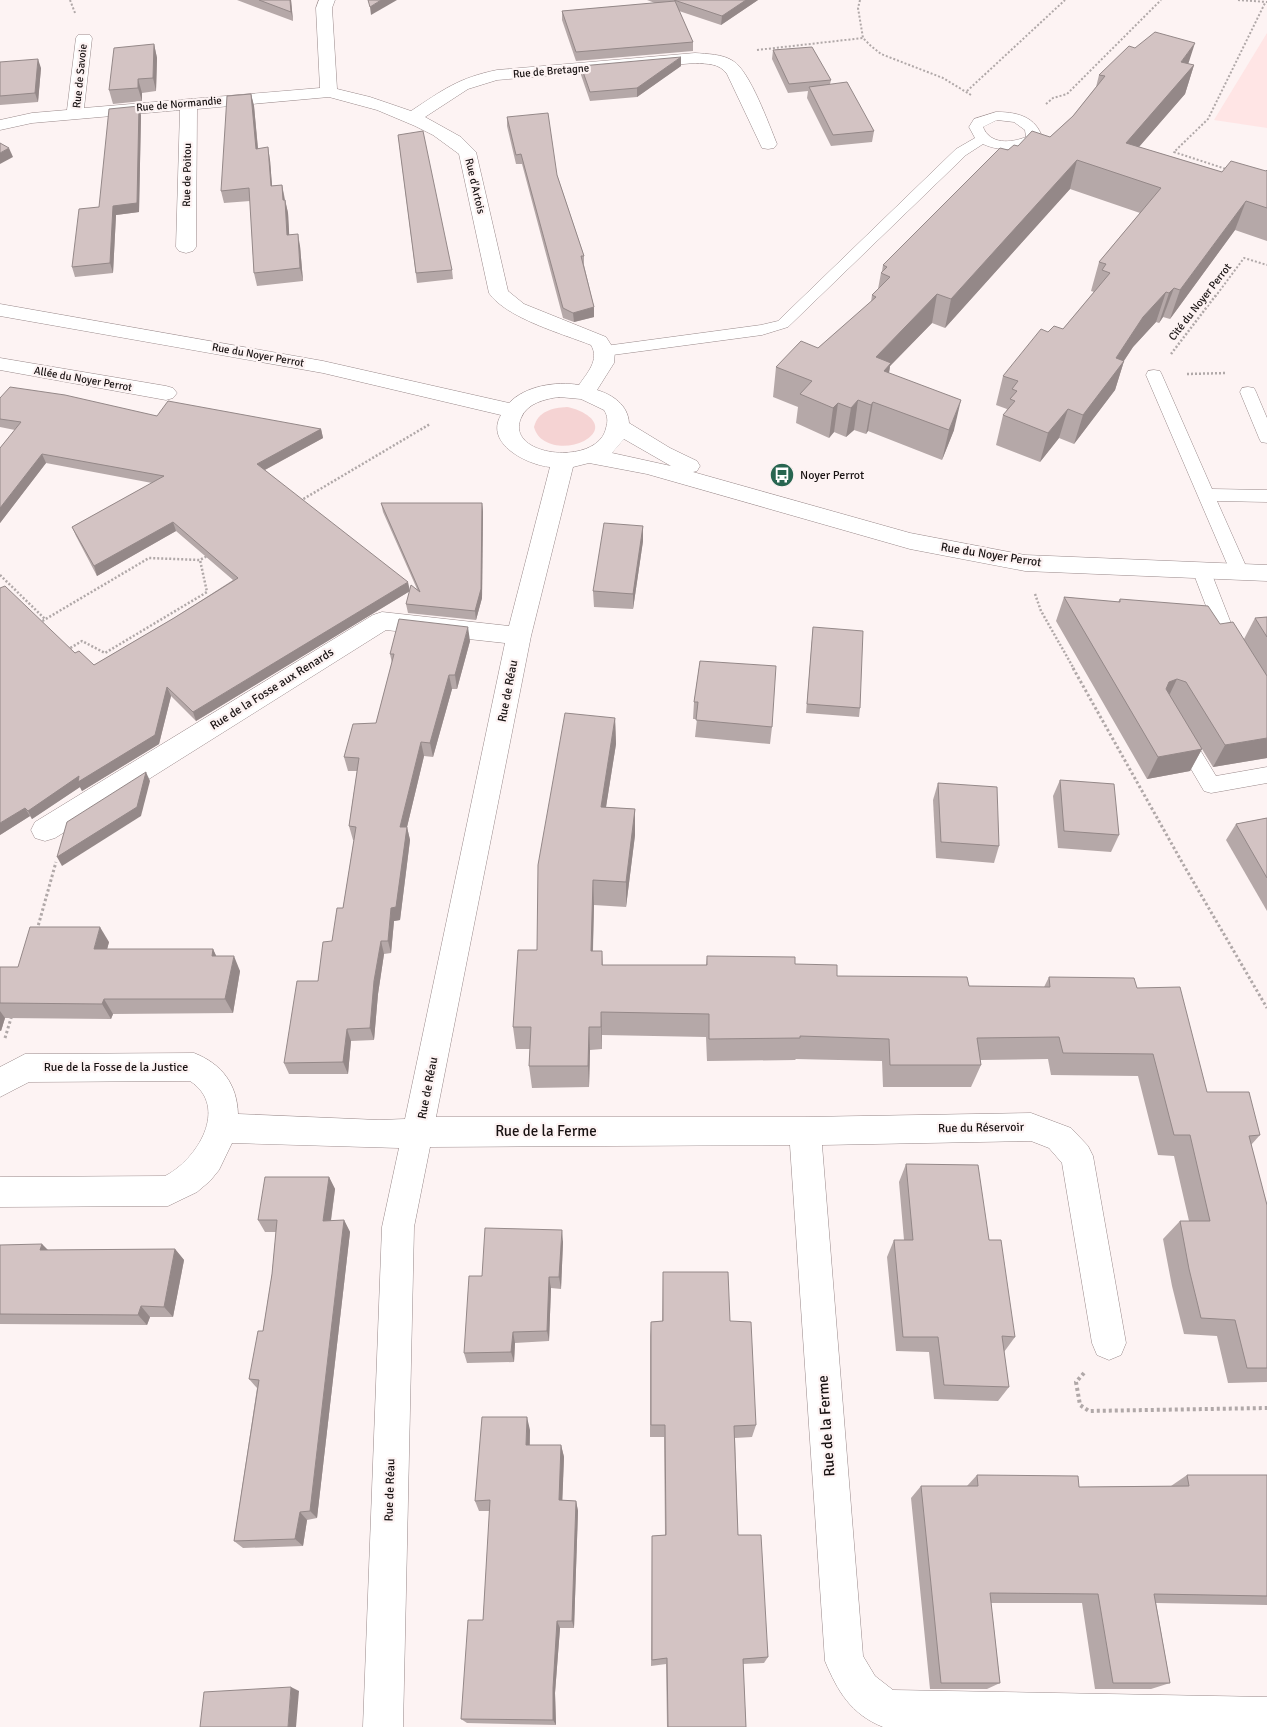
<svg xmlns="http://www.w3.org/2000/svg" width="1267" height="1727" font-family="Signika,sans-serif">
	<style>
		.built { fill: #ffe5e5 }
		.green { fill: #f5d3d3 }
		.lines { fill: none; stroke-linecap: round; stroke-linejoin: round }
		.lane-casing { stroke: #99898a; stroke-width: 1 }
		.street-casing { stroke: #99898a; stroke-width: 1 }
		.path-far3 { stroke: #b0a8a8; stroke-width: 2; stroke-dasharray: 2 2; stroke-linecap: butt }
		.path-far2 { stroke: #b0a8a8; stroke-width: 2.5; stroke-dasharray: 2 2; stroke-linecap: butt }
		.path-far1 { stroke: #b0a8a8; stroke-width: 3; stroke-dasharray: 2.5 2.5; stroke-linecap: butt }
		.path { stroke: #b0a8a8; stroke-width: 4; stroke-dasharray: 3 3; stroke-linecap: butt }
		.lane { fill: #fff; fill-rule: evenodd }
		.street { fill: #fff; fill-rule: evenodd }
		.wall { fill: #b5a8a8 }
		.shaded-wall { fill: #948888 }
		.building { fill: #d3c3c3; stroke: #948888 }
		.labels { text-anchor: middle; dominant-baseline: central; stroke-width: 4.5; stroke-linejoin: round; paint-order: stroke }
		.far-street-label { font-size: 11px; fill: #191313; stroke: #fdf3f3 }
		.poi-label { font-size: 12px; fill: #191313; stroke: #fdf3f3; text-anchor: start }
		.street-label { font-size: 12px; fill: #191313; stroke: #fdf3f3 }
		.near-street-label { font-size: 15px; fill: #191313; stroke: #fdf3f3 }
	</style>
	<rect width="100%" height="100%" fill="#fdf3f3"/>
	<polygon class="built" points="1267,33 1267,128 1214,120"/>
	<path class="green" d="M567 407C585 410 610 426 584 441 567 450 539 447 534 427 538 411 552 408 567 407Z"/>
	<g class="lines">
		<g class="lane-casing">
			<g id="lane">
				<path d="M996 112C1014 112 1033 115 1041 134 1033 153 999 152 983 144L966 155 788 327 762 335 605 356 599 354 597 351 599 348 605 346 761 325 778 321 956 149 975 138 969 127 974 119ZM997 120 1014 122 1025 130 1026 137C1011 143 990 145 983 127Z"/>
				<polygon points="1154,370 1160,371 1162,375 1212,489 1267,490 1267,502 1217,501 1249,573 1246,578 1240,579 1234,578 1231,573 1146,375 1148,371"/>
				<polygon points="1248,387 1254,388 1256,392 1267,418 1267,443 1261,442 1259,438 1240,392 1242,388"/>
				<polygon points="1202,566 1208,568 1211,572 1234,631 1267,683 1267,706 1260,704 1216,632 1193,572 1196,568"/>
				<polygon points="1181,727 1188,730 1216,776 1267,767 1267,783 1211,793 1204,791 1171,735 1174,730"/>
			</g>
		</g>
		<g class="street-casing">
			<g id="street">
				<path d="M319 0H335L332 8 337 89 370 97 411 111C443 90 458 78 497 70L695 53C707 54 723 54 733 61 750 71 769 125 777 144L774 148 768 149 762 148 727 74C719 63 708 64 695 63L497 80 468 89 425 117 461 137 476 152 508 291 524 304 606 337 615 351 614 363 597 390C613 395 628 405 629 423L670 448 697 461 700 466 697 471 693 472 910 533 1025 555 1267 565V581L1025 571 910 549 647 474 589 463 573 467 531 636 436 1117H805L1031 1113 1071 1128 1088 1146 1093 1156 1126 1343 1121 1355 1109 1360 1097 1355 1092 1343 1062 1163 1049 1148 1031 1141 822 1145 863 1656 875 1676 893 1690 1267 1697V1727H883C851 1714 838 1692 825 1661L790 1145 430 1147 414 1227 403 1727H363L382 1227 399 1148 232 1143 219 1170 210 1181 197 1192 168 1206 0 1207V1177L165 1176C197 1160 230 1107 190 1081L29 1082 0 1097V1067L25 1054 194 1053C222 1064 237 1084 238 1114L379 1120 405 1119 505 643 386 630 55 838 45 841 35 838 31 830 35 822 373 615 382 612 509 626 550 467C528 465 484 444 501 415L323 373 0 316V304L323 361 509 403C525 386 556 381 579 385 587 373 600 360 591 345 563 334 506 318 489 293L459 154 433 135 415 126 377 110 329 97 197 109 196 247 193 251 186 253 179 251 176 247 180 110 32 123 0 130V120L32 113 67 110 76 38 78 35H90L92 38 84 108 320 88 316 8ZM559 397 581 399 604 410C608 416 608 422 606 428 598 467 504 457 521 418 527 403 545 399 559 397ZM624 439 671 466 612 453Z"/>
				<polygon points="0,358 166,386 173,388 177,393 173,398 166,400 0,370"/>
			</g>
		</g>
		<g class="path-far3">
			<polyline points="70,0 75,13"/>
			<polyline points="860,0 858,8 863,38 871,46 881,54 943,78 971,95"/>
			<polyline points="1238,0 1267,2"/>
			<polyline points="757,50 863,38"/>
			<polyline points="967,91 1065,0"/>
			<polyline points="1046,104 1053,98 1067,94 1161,0"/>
			<polyline points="1229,170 1174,152 1208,119 1265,3"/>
			<polyline points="1215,297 1244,258 1267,265"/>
		</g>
		<g class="path-far2">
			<polyline points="1171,354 1216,295"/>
			<polyline points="1187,374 1226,373"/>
			<polyline points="300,501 430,424"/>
			<polyline points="0,575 45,619"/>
			<polyline points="1035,594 1041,611 1074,669"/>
			<polyline points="39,623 149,558 200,560 209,555"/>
			<polyline points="67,650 82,641 105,653 207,592 200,560"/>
		</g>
		<g class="path-far1">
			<polyline points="1073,668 1183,864 1267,1008"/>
			<polyline points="37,930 56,862"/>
			<polyline points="5,1038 12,1015"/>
		</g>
		<polyline class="path" points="1084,1373 1076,1382 1080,1405 1089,1411 1267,1408"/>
		<use href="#lane" class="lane"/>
		<use href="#street" class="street"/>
	</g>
	<g class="wall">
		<polygon points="237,0 291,0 293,21"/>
		<polygon points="647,0 758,0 721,25 679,11 693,42 693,51 576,61 562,20 562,11 655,3"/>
		<polygon points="154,44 157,58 156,91 142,93 142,101 113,104 109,90"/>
		<polygon points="773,50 831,80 830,84 874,131 872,142 831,146 807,98 808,91 788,93 772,59"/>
		<polygon points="0,62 41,68 38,102 0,105"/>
		<polygon points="1188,64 1194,65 1185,94 1139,147 1222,172 1266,171 1267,170 1267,241 1235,230 1170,319 1163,317 1159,323 1156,322 1133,347 1124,361 1115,390 1074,444 1059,438 1040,462 996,445 1003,415 1006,412 1007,409 996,405 1003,376 1048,332 1063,329 1094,292 1091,291 1099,262 1140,213 1070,189 945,328 932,323 890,366 889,373 954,430 942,460 868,431 866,434 854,430 846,437 834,432 829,438 796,423 798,407 773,397 776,367 818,348 871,302 872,295 878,289 881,273 882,271 883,265 1008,150 1018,146 1050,137 1073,116 1096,87 1099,75"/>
		<polygon points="581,66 681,66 637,97 590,101 581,75"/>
		<polygon points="251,94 254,106 258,148 270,160 272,186 282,185 288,213 289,235 300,246 303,281 257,286 254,273 250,201 224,203 221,191"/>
		<polygon points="141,115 139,212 116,215 113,273 75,277 72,267"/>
		<polygon points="507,117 557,175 584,256 584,265 594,307 594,317 574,322 563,318 522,164 516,164 507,126"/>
		<polygon points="398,135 452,270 453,279 417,283"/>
		<polygon points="0,398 157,416 321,429 323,438 265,470 410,591 417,589 383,512 381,503 482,503 483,512 482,598 476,620 408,613 406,604 410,591 196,721 171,696 159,744 82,791 80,787 32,819 30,816 0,835 75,653 94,665 174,618 233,580 176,531 97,576 76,536 72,527 152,483 46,463 0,523 0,448 15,430 0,427"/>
		<polygon points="643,526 643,541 633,609 594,607 593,591"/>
		<polygon points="1064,597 1118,602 1120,599 1220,624 1244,639 1255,618 1267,617 1267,758 1213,767 1175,705 1202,749 1190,771 1147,779 1056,621"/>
		<polygon points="813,627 860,708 859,717 806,713"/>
		<polygon points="470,641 457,689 452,689 433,757 424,756 407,827 410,840 400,920 394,921 391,953 384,954 378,994 374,1040 351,1041 348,1074 289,1074 284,1063 318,981 332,941 343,908 354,840 353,840 349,826 357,771 348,771 344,757 376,723 392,663 390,654"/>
		<polygon points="700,661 772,727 770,744 695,737 697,719 693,719 694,702"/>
		<polygon points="615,718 616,744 606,807 635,809 635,835 626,907 594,905 593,951 602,951 603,965 706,965 707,956 795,964 837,976 969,986 1044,987 1049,977 1137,988 1207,1092 1260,1135 1251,1145 1267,1205 1267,1382 1228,1383 1217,1336 1184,1334 1172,1286 1163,1239 1180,1221 1189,1221 1174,1156 1158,1155 1138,1076 1051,1075 1048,1059 980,1060 981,1065 971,1087 883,1087 882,1061 796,1059 795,1060 707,1061 706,1037 602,1035 602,1049 590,1050 589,1087 532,1088 529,1066 530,1049 516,1049 513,1027 537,950"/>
		<polygon points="1060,780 1119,835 1111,852 1058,848 1053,796"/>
		<polygon points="938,783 999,846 994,863 936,858 933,800"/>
		<polygon points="1267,818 1267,911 1226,840 1236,824"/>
		<polygon points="109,942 107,949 213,949 216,956 240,971 233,1013 113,1014 111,1019 5,1018 1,1031 0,1031 0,967 18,967"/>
		<polygon points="906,1164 989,1240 1015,1337 1004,1352 1009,1387 998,1401 934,1399 929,1352 896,1351 887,1257 894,1240 904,1240 899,1182"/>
		<polygon points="329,1177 335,1189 331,1221 344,1220 350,1232 317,1518 307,1520 303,1546 243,1548 234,1541 257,1388 249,1379 263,1331 272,1274 276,1232 265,1232 258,1220"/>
		<polygon points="563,1242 561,1289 551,1288 549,1341 515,1343 514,1362 467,1363 464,1353 482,1276"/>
		<polygon points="0,1245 48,1250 175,1249 184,1260 173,1317 150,1317 147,1325 0,1324"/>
		<polygon points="663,1272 730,1321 756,1425 752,1437 735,1438 738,1535 768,1657 764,1663 743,1664 746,1727 667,1727 666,1664 651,1666 652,1536 665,1535 664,1437 650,1437 650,1336 651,1322 662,1321"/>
		<polygon points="530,1430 530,1445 561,1445 564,1457 562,1500 576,1501 578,1511 574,1628 560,1628 555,1693 556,1725 467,1723 461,1719 483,1620 490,1511 479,1511 475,1501"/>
		<polygon points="977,1475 1079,1487 1171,1486 1187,1475 1267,1475 1267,1605 1156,1603 1170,1683 1151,1689 1095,1689 1082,1603 991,1603 1000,1683 987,1689 930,1689 911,1498 921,1486 967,1486"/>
	</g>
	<g class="shaded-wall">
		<polygon points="290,0 291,0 293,21 291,12"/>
		<polygon points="381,0 397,0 371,15 370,7"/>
		<polygon points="746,0 758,0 721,25 722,16"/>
		<polygon points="1195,43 1186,71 1194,65 1185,94 1117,172 1126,143 1181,62"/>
		<polygon points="154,44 157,58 156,91 153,78"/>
		<polygon points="681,57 681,66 637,97 637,88"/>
		<polygon points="38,59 41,68 38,102 35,93"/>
		<polygon points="138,79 142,93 142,101 138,88"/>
		<polygon points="251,94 254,106 259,161 256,149"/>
		<polygon points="139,106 141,115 139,212 116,215 113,273 110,263 113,206"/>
		<polygon points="268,147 270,160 273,198 271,186"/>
		<polygon points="9,148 13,157 0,164 0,153"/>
		<polygon points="1077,160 1070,189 945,328 951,299"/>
		<polygon points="282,185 284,197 286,213 283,200"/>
		<polygon points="285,200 288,213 290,248 287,235"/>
		<polygon points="1246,201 1235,230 1170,319 1180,290"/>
		<polygon points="298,234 300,246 303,281 300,268"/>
		<polygon points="1174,288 1163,317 1159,323 1169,293"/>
		<polygon points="1166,292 1156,322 1133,347 1121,365 1124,361 1115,390 1074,444 1083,415 1116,358 1143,317"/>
		<polygon points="937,294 932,323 890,366 886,392 876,357"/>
		<polygon points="594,307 594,317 574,322 573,313"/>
		<polygon points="858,400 854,430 846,437 851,408"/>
		<polygon points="961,400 954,430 942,460 949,430"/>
		<polygon points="873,402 868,431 866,434 871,405"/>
		<polygon points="838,403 834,432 829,438 833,408"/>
		<polygon points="1068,409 1059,438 1040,462 1048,433"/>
		<polygon points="321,429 323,438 259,473 257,464"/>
		<polygon points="42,454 46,463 0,523 0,508"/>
		<polygon points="482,503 483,512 482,598 476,620 475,611"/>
		<polygon points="173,522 176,531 97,576 94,566"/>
		<polygon points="643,526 643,541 633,609 633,594"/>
		<polygon points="408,582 410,591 196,721 193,712"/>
		<polygon points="468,627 470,641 457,689 455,675"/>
		<polygon points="449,675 452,689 433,757 430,743"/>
		<polygon points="1177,679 1166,702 1158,705 1169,682"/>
		<polygon points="167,687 171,696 159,744 82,791 80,787 32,819 28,811"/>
		<polygon points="615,718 616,744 602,832 601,807"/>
		<polygon points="1267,738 1267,758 1213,767 1225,745"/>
		<polygon points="421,742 424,756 407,827 410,840 400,920 394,921 391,953 388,941 391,908 400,827"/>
		<polygon points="1202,749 1190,771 1147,779 1158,757"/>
		<polygon points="146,772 150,781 141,816 62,866 57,857"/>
		<polygon points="25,808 30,816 0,835 0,823"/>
		<polygon points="635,809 635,835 626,907 626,882"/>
		<polygon points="593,880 594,905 592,975 591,951"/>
		<polygon points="100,927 109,942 103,965 94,949"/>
		<polygon points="381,941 384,954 378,994 374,1040 370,1028 374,981"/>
		<polygon points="213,949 220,964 212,956"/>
		<polygon points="234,956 240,971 233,1013 225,999"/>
		<polygon points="104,999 113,1014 111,1019 102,1004"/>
		<polygon points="0,1011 5,1018 1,1031 0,1030"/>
		<polygon points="601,1012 602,1035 602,1049 601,1027"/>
		<polygon points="589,1027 590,1050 589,1087 588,1066"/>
		<polygon points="347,1029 351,1041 348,1074 343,1062"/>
		<polygon points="329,1177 335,1189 329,1233 323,1221"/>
		<polygon points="344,1220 350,1232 317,1518 310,1511"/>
		<polygon points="562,1230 563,1242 561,1289 559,1277"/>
		<polygon points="42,1244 53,1255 40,1250"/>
		<polygon points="175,1249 184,1260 173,1317 164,1307"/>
		<polygon points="549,1277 551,1288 549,1341 547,1331"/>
		<polygon points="141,1306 150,1317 147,1325 138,1315"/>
		<polygon points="513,1332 515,1343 514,1362 511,1352"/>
		<polygon points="527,1417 530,1430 529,1456 526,1445"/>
		<polygon points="561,1445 564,1457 562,1510 559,1500"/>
		<polygon points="576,1501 578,1511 574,1628 572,1621"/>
		<polygon points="300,1512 307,1520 303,1546 295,1539"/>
		<polygon points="557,1621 560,1628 555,1693 556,1725 553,1720 553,1688"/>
		<polygon points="291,1687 299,1691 296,1727 288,1727"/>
	</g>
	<g class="building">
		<polygon points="259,0 290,0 291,12"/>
		<polygon points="368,0 381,0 370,7"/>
		<polygon points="674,0 746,0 722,16"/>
		<polygon points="675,1 693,42 576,52 562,11"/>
		<polygon points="1155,32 1195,43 1181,62 1194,65 1126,143 1222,172 1231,161 1266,171 1267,170 1267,208 1246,201 1180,290 1174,288 1169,293 1166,292 1143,317 1116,358 1124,361 1083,415 1068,409 1048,433 1003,415 1015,401 1010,399 1017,391 1012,389 1018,381 1003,376 1041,329 1048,332 1054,326 1063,329 1110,273 1102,270 1106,264 1099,262 1161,188 1077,160 951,299 937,294 876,357 891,363 884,371 961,400 949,430 873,402 871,405 858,400 851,408 838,403 833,408 800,394 812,381 776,367 801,341 818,348 876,297 872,295 890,277 881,273 887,267 883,265 1000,148 1008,150 1014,145 1018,146 1032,131 1050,137 1073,116 1105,76 1099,75 1129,46 1135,48"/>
		<polygon points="154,44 153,78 138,79 138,88 109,90 114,48"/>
		<polygon points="812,47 831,80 789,84 773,50"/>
		<polygon points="681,57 637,88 590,92 581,66"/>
		<polygon points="38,59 35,93 0,96 0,62"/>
		<polygon points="847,82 874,131 833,135 809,87"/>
		<polygon points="251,94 256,149 268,147 271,186 282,185 283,200 285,200 287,235 298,234 300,268 254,273 249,188 221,191 227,96"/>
		<polygon points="139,106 137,203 113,206 110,263 72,267 79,209 99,207 109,109"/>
		<polygon points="548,113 557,175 584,256 581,256 594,307 573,313 563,308 521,154 516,155 507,117"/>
		<polygon points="423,131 452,270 416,273 398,135"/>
		<polygon points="0,143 9,148 0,153"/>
		<polygon points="10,387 65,395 157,416 168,401 321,429 257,464 408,582 193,712 167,687 155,735 78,782 79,776 28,811 25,808 0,823 0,588 5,586 75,653 79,651 94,665 174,618 238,578 173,522 94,566 72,527 164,476 42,454 0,508 0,448 21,422 0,419 0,398"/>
		<polygon points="381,503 482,503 481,589 475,611 406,604 411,585 420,592"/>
		<polygon points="604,523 643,526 633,594 593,591"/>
		<polygon points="1064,597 1120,602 1120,599 1208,606 1220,624 1233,622 1267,676 1267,738 1225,745 1186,682 1177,679 1169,682 1166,689 1202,749 1158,757"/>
		<polygon points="1267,617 1267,637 1255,618"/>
		<polygon points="399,619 468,627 455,675 449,675 430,743 421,742 400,827 407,827 396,907 391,908 388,941 381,941 374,981 370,1028 347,1029 343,1062 284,1063 297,981 318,981 323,942 332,941 337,908 343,908 356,827 349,826 359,758 344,757 353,724 376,723 394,654 390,654"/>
		<polygon points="813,627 863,631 860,708 807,704"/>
		<polygon points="700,661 776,666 772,727 696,720 698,702 694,702"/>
		<polygon points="565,713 615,718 601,807 635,809 626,882 593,880 591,951 602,951 602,965 707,965 707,956 795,957 795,964 837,965 837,976 967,977 969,986 1050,987 1049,977 1134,978 1137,988 1180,987 1207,1092 1249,1092 1260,1135 1249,1136 1267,1205 1267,1368 1247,1368 1235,1320 1201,1318 1189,1269 1180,1221 1210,1221 1190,1135 1174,1135 1153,1054 1063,1053 1059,1037 977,1038 981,1065 890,1065 889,1039 800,1036 800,1038 709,1039 709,1014 601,1012 601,1027 589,1027 588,1066 529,1066 531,1027 513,1027 518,950 537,950 538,865"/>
		<polygon points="146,772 137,807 57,857 67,822"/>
		<polygon points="1060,780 1114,784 1119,835 1064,831"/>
		<polygon points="938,783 997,787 999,846 941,842"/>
		<polygon points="1267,818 1267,878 1236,824"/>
		<polygon points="30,927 100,927 94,949 213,949 212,956 234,956 225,999 104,999 102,1004 0,1003 0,967 18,967"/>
		<polygon points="906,1164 978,1165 989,1240 1001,1240 1015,1337 1002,1336 1009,1387 944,1385 938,1337 903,1337 894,1240 913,1240"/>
		<polygon points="265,1177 329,1177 323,1221 344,1220 310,1511 300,1512 295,1539 234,1541 259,1380 249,1379 258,1331 263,1331 272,1274 277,1220 258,1220"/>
		<polygon points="485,1228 562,1230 559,1277 549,1277 547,1331 513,1332 511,1352 464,1353 469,1276 482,1276"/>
		<polygon points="42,1244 40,1250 175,1249 164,1307 141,1306 138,1315 0,1314 0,1245"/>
		<polygon points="663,1272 728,1272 730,1321 751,1322 756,1425 734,1426 738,1535 761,1535 768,1657 743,1659 746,1727 668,1727 667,1658 652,1660 652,1536 666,1535 665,1425 651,1425 651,1322 663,1321"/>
		<polygon points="482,1417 527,1417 526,1445 561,1445 559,1500 576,1501 572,1621 557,1621 553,1688 553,1720 461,1719 468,1620 483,1620 490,1500 475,1501"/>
		<polygon points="977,1475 1078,1476 1079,1487 1189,1486 1187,1475 1267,1475 1267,1596 1154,1594 1170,1683 1113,1683 1098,1594 990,1593 1000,1683 941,1683 921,1486 978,1486"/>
		<polygon points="291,1687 288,1727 200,1727 204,1692"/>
	</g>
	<defs>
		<g id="bus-disc" transform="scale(1.25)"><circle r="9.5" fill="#286550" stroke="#fdf3f3"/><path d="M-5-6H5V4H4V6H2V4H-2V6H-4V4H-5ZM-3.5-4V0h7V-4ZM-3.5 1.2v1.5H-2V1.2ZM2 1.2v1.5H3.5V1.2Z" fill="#fff"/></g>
	</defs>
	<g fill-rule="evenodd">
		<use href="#bus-disc" x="782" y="475"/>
	</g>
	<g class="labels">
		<g class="far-street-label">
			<text transform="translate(551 71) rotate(-5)">Rue de Bretagne</text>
			<text transform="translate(80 76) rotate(-84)">Rue de Savoie</text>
			<text transform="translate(179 104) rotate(-5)">Rue de Normandie</text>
			<text transform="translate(187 175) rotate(-89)">Rue de Poitou</text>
			<text transform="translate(475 186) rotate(77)">Rue d'Artois</text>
			<text transform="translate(1200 302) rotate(-52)">Cité du Noyer Perrot</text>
			<text transform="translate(258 355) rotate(10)">Rue du Noyer Perrot</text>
			<text transform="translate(83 379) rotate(10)">Allée du Noyer Perrot</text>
		</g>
		<g class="poi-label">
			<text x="800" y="475">Noyer Perrot</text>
		</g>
		<g class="street-label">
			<text transform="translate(991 555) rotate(9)">Rue du Noyer Perrot</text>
			<text transform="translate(272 689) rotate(-32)">Rue de la Fosse aux Renards</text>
			<text transform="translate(508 691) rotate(-79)">Rue de Réau</text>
			<text x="116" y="1067">Rue de la Fosse de la Justice</text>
			<text transform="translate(428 1088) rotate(-79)">Rue de Réau</text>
			<text transform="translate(981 1128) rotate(-1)">Rue du Réservoir</text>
			<text transform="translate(390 1490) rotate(-88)">Rue de Réau</text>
		</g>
		<g class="near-street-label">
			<text x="546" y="1131">Rue de la Ferme</text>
			<text transform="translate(826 1426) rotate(-94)">Rue de la Ferme</text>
		</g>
	</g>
</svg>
